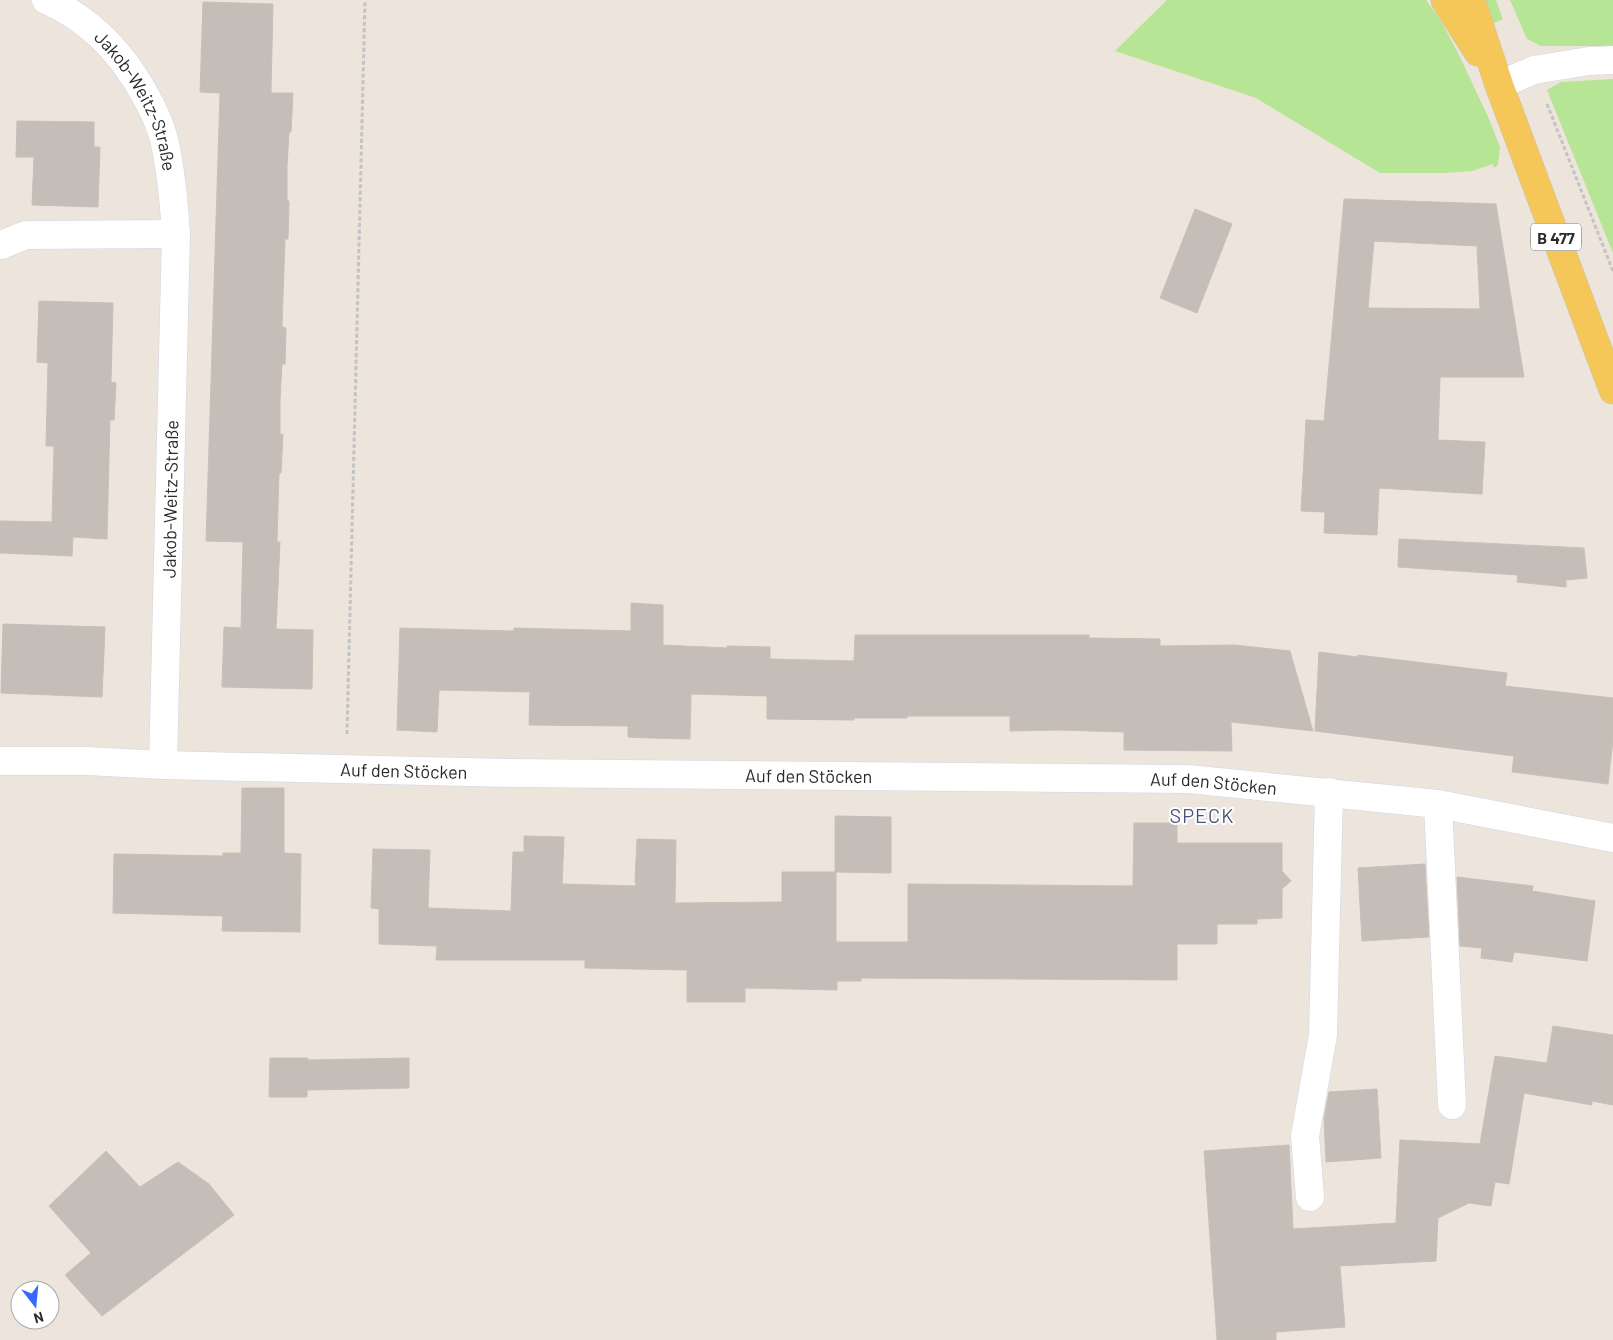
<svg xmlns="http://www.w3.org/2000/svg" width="1613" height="1340" font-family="Barlow,sans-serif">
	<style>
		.green { fill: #b6e596 }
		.building { fill: #c5beb8; stroke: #c8c0b5; fill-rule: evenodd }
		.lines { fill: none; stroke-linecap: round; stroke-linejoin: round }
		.minor-casing { stroke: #d1d5e4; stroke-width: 29 }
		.major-casing { stroke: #c3c3c3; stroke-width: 29 }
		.path { stroke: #c3c3c3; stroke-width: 3; stroke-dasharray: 4 2.5; stroke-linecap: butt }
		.minor { stroke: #fff; stroke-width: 28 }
		.major { stroke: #f5c758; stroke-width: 28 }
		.labels { text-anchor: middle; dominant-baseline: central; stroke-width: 4; stroke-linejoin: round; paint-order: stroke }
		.shield { fill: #fff; stroke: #6a6a6a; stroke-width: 1 }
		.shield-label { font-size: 16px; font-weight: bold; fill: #2a2a2a }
		.street-label { font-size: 18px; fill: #2a2a2a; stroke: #fff }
		.quarter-label { font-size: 20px; letter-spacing: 1px; fill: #49557c; stroke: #fff }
	</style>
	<rect width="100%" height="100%" fill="#ede4dc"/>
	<g class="green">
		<polygon points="1167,0 1426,0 1440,19 1460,57 1489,119 1500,147 1498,165 1494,168 1493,164 1472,171 1444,173 1380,173 1256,98 1115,51"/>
		<polygon points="1485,0 1496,0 1503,19 1494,23"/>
		<polygon points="1510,0 1613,0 1613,46 1541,46 1527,39"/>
		<polygon points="1613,79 1613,253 1547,90 1561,82"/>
	</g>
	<g class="building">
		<polygon points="203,2 273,4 271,93 293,93 291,132 289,132 287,166 287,201 289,201 288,239 285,239 282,327 286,328 285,364 282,364 280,400 280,435 283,434 281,473 279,473 277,542 280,542 276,629 313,630 312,689 222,687 224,627 241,628 243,542 206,541 220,93 200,92"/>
		<polygon points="17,121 94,122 94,147 100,147 98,207 32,205 34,157 16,157"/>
		<path d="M1344 199 1496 204 1524 377H1440L1438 440 1485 442 1482 494 1379 488 1377 535 1324 533 1325 512 1301 511 1306 420 1324 421ZM1374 241 1477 246 1480 309 1368 308Z"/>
		<polygon points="1195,209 1232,224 1197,313 1160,298"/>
		<polygon points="39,301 113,303 111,382 116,383 114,420 110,420 107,539 73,537 72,556 0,553 0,521 52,522 54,446 46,446 48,363 37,362"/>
		<polygon points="1399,539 1584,548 1587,578 1566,580 1566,587 1517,582 1518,575 1398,567"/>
		<polygon points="631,603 663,605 663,645 727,648 727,646 770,647 770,659 854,661 855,635 1089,635 1089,638 1160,639 1160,646 1235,645 1290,651 1313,731 1231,722 1232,751 1124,750 1124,732 1059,730 1010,731 1010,716 907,716 907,718 854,718 854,720 767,719 767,696 691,694 690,739 651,738 628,737 628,726 529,725 530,692 439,690 437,732 397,730 400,628 514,631 514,628 631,631"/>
		<polygon points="3,624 105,627 102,697 1,693"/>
		<polygon points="1319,652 1357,657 1358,655 1507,673 1505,686 1613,698 1613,740 1608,784 1512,772 1514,756 1315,731"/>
		<polygon points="242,788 284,788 284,853 301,854 300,932 222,931 223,916 113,913 114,854 223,856 223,853 241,853"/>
		<polygon points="835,816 891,817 891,873 835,872"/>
		<polygon points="1134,823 1177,823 1177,843 1282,843 1282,871 1291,881 1282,889 1282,918 1257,919 1257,924 1217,924 1217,944 1177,944 1177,980 861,978 861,981 837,981 837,990 745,988 745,1002 687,1002 687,970 585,968 585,960 436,960 437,946 379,944 379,909 371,908 373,849 430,850 428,908 511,911 513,852 524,852 524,836 564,837 562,884 636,886 635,881 637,839 676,840 675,903 782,902 782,872 836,872 836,942 908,942 908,884 1133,886"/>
		<polygon points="1425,864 1429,937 1362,941 1358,868"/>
		<polygon points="1457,877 1533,886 1532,891 1595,901 1587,961 1514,952 1512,962 1481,958 1482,948 1460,946"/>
		<polygon points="1553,1026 1613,1035 1613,1105 1592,1101 1592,1105 1524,1093 1509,1184 1495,1182 1491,1206 1469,1203 1438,1218 1436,1261 1340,1266 1345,1327 1276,1332 1276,1340 1217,1340 1204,1151 1289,1145 1293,1229 1396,1223 1400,1140 1480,1144 1495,1056 1547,1063"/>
		<polygon points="270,1058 308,1058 308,1060 409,1058 409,1088 307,1090 307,1097 269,1097"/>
		<polygon points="1377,1089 1381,1158 1326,1162 1324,1119 1329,1092"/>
		<polygon points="106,1151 140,1187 178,1162 209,1184 234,1215 102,1316 65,1275 91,1253 49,1206"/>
	</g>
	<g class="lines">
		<g class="minor-casing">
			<g id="minor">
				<path id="s1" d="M46 0C90 19 121 52 144 93 152 107 160 124 164 139 171 170 174 202 176 234L163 765"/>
				<polyline points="1499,85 1534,70 1589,61 1613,60"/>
				<polyline points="1,245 26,235 176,234"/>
				<path id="s2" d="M0 761H87L163 765 510 773 1188 779 1438 804 1613 838"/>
				<polyline points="1438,804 1452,1105"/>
				<polyline points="1310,1197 1305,1136 1323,1035 1329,792"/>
			</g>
		</g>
		<g class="major-casing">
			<g id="major">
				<polyline points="1445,0 1478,52"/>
				<polyline points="1471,0 1499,85 1613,390"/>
			</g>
		</g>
		<g class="path">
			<polyline points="1547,104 1613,271"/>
			<polyline points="347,734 365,0"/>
		</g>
		<use href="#minor" class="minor"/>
		<use href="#major" class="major"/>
	</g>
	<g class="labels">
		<rect class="shield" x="1531" y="223.5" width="50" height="27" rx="4"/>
		<g class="shield-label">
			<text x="1556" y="237">B 477</text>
		</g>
		<g class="street-label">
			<text stroke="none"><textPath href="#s1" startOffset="141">Jakob-Weitz-Straße</textPath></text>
			<text transform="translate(170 499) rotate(-89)">Jakob-Weitz-Straße</text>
			<text stroke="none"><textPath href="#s2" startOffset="404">Auf den Stöcken</textPath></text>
			<text stroke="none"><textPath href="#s2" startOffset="809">Auf den Stöcken</textPath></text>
			<text stroke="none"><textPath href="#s2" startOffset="1214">Auf den Stöcken</textPath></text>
		</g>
		<g class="quarter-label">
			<text x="1202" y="815">SPECK</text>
		</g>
	</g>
	<g transform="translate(35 1305) rotate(164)"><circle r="24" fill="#ffffff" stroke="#aaaaaa"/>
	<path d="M0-4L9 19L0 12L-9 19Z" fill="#3668ff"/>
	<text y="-8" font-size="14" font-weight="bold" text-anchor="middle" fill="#2a2a2a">N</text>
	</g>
</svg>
